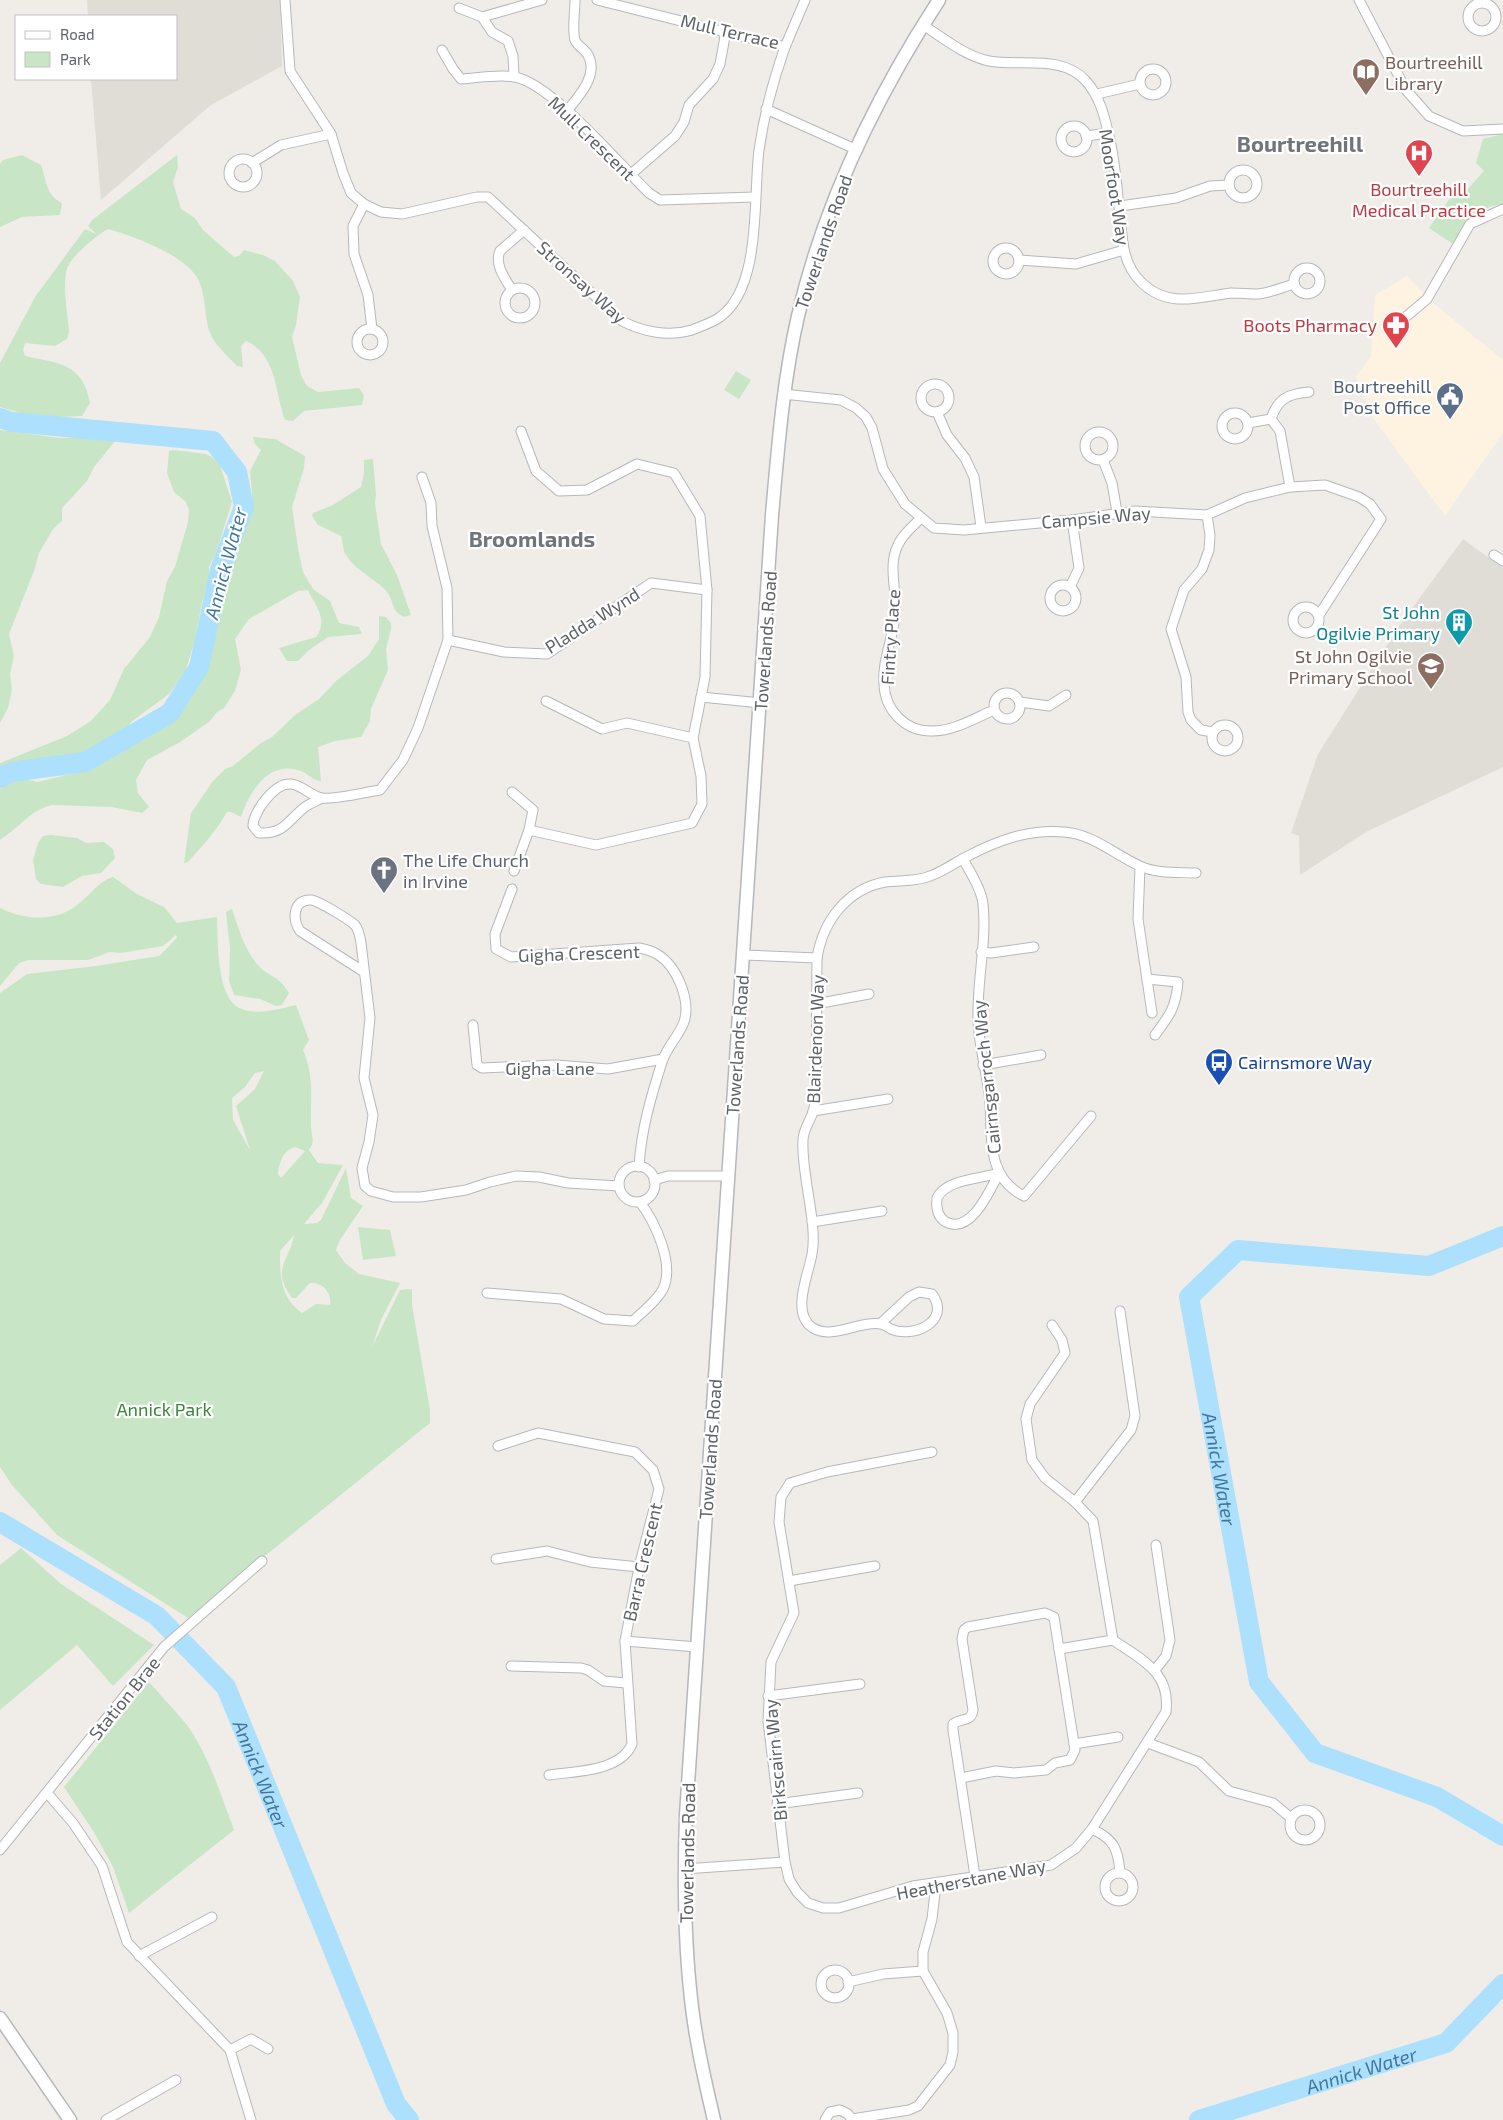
<svg xmlns="http://www.w3.org/2000/svg" width="1503" height="2120" font-family="'Exo 2',sans-serif">
	<style>
		.commercial { fill: #fdf3e0 }
		.education { fill: #e0dcd6 }
		.green { fill: #c8e6c5; fill-rule: evenodd }
		.lines { fill: none; stroke-linecap: round; stroke-linejoin: round }
		.river { stroke: #ace0fc; stroke-width: 20 }
		.street-casing { stroke: #b5b8bb; stroke-width: 11 }
		.secondary-casing { stroke: #b4b7bb; stroke-width: 15 }
		.street { stroke: #fff; stroke-width: 9 }
		.secondary { stroke: #fff; stroke-width: 12 }
		.labels { text-anchor: middle; dominant-baseline: central; stroke-width: 4.5; stroke-linejoin: round; paint-order: stroke }
		.street-label { font-size: 18px; fill: #5f6367; stroke: #fff }
		.education-label { font-size: 18px; fill: #785e54; stroke: #fff; text-anchor: start }
		.health-label { font-size: 18px; fill: #be3a42; stroke: #fff }
		.service-label { font-size: 18px; fill: #4e5e75; stroke: #fff; text-anchor: end }
		.culture-label { font-size: 18px; fill: #0d838f; stroke: #fff; text-anchor: end }
		.worship-label { font-size: 18px; fill: #5b616d; stroke: #fff; text-anchor: start }
		.transit-label { font-size: 18px; fill: #164399; stroke: #fff; text-anchor: start }
		.park-label { font-size: 18px; fill: #3c8439; stroke: #fff }
		.water-label { font-size: 19px; font-style: italic; fill: #41779d; stroke: #fff }
		.district-label { font-size: 22px; font-weight: bold; fill: #707579; stroke: #fff }
	</style>
	<rect width="100%" height="100%" fill="#f0ede8"/>
	<polygon class="commercial" points="1407,276 1437,306 1503,360 1503,433 1445,516 1373,418 1356,376 1371,357 1375,295"/>
	<g class="education">
		<polygon points="87,0 280,0 282,66 211,105 101,200 91,79 176,79 176,16 88,16"/>
		<polygon points="1463,539 1503,568 1503,767 1366,832 1300,875 1299,836 1291,833 1318,754 1399,626"/>
	</g>
	<g class="green">
		<path d="M1503 134V204C1476 207 1468 224 1453 244L1429 228 1458 187 1465 192 1484 171 1476 163 1483 139Z"/>
		<path d="M22 155 41 165C47 181 45 194 62 203L60 215 22 217 0 227V164L3 160Z"/>
		<path d="M177 155 178 167 173 182 181 209 195 218 203 230 234 257 239 256 244 250 263 255 275 261 293 281 300 297 296 325 292 337 301 375 307 386 318 392 359 388 364 395 362 405 304 411 293 421 285 420C275 393 277 354 246 341L241 346 243 367 237 366C228 356 213 344 209 330 204 314 206 297 199 281 188 256 133 236 108 229 96 236 70 257 67 269 62 286 68 314 69 332L67 339 55 346 25 343 23 350 25 356C58 363 83 363 90 403L82 416 38 418 0 407V363L35 297 85 229 96 234 88 226 92 220Z"/>
		<polygon points="736,371 751,380 739,399 724,390"/>
		<polygon points="0,430 60,438 103,438 116,440 94,467 87,481 62,508 62,521 53,529 39,553 34,571 9,634 14,656 10,674 12,690 8,708 0,723"/>
		<path d="M253 437 275 439 305 456 304 468 292 507 298 548 303 572 313 589 330 601 339 623 359 627 362 634 328 637 309 650 298 661H287L279 648 316 637C329 619 315 606 308 590L298 591 249 619 235 639 241 670 235 691 224 708 217 712 209 722 180 742 147 760 136 780 138 793 149 807 142 813 112 807 52 805C30 810 18 829 0 840V789L11 780 21 778 38 782 86 770 155 733 167 725 191 698 206 664 213 635 218 624 225 586 239 550 241 534 252 494 250 471 261 450 255 444Z"/>
		<polygon points="174,450 206,454 212,457 220,465 232,502 216,553 209,567 210,576 202,603 194,644 185,672 169,694 131,722 122,736 70,758 32,767 0,769 0,763 67,736 91,721 110,700 124,669 150,637 159,617 167,581 175,567 188,522 189,510 186,502 174,492 167,473 169,451"/>
		<path d="M373 459 376 495 375 503 381 544 397 575 411 615 404 617C391 610 395 606 389 595 381 581 356 572 346 555 343 551 343 542 341 536L318 525 312 516 313 513 333 505 361 487 364 473V460Z"/>
		<path d="M379 616 386 617 391 623V629L386 649 388 670 371 709 370 721 361 737 335 741 318 747 321 781C311 780 309 774 301 771 269 759 249 792 241 817L231 812H227C215 833 203 845 188 862L184 863 191 813 213 781 225 769 233 766 261 743 272 737 295 715 319 699 337 680 368 656 379 639Z"/>
		<polygon points="51,835 77,838 86,843 104,842 113,849 115,858 101,873 82,876 63,887 41,884 36,879 33,860 38,843 43,836"/>
		<path d="M113 877 137 894 164 907 177 923 217 917C218 940 216 996 239 1008 256 1016 279 1009 296 1005L309 1040 303 1050C315 1077 310 1100 311 1128 312 1137 315 1142 309 1150L318 1163 343 1165 322 1203 304 1224 317 1223 321 1220 346 1168 351 1198 363 1206 340 1240 336 1250 345 1263 359 1274 400 1283 381 1320 372 1347 400 1290 412 1289V1305L430 1410V1423L188 1618 57 1535 12 1485 0 1467V993L27 974 96 966 159 956 177 938 176 935 163 946 121 953 110 952 88 960H29L19 963 0 986V908C27 921 60 923 83 900 93 891 100 881 113 877ZM264 1071 255 1089 236 1106 250 1150 233 1120 232 1098 245 1087 255 1073ZM295 1147 305 1151 281 1178 278 1174C279 1163 283 1150 295 1147ZM294 1235C290 1261 270 1268 292 1298H296L310 1283C322 1282 332 1292 330 1305L316 1304 302 1313C280 1297 280 1276 280 1251Z"/>
		<path d="M232 909C238 927 245 951 258 965 269 978 277 973 289 993L282 1005 276 1006 260 999 234 995 229 981 230 949 226 912Z"/>
		<polygon points="358,1227 390,1230 396,1256 363,1260"/>
		<polygon points="21,1548 61,1584 154,1645 113,1686 77,1645 0,1710 0,1565"/>
		<path d="M149 1682C161 1696 175 1710 187 1725 209 1756 221 1795 234 1830L129 1913 113 1867 95 1834 64 1787Z"/>
	</g>
	<g class="lines">
		<g class="river">
			<polyline points="0,418 12,422 213,441 237,472 244,507 220,570 199,667 170,713 85,762 11,772 0,778"/>
			<path id="s1" d="M1503 1236 1429 1266 1238 1250 1189 1297 1259 1682 1315 1753 1437 1797 1503 1836"/>
			<path id="s2" d="M0 1522 157 1616 226 1687 396 2104 409 2120"/>
			<path id="s3" d="M1199 2120 1446 2043 1503 1984"/>
		</g>
		<g class="street-casing">
			<g id="street">
				<path d="M285 0 290 71 331 134 343 173 351 193 364 204 381 212 402 214 477 197H488L622 321C643 332 669 337 692 330 701 326 712 323 720 317 762 287 753 197 759 150 764 115 773 81 785 47"/>
				<polyline points="597,0 785,47 805,0"/>
				<polyline points="1359,0 1406,90 1429,116 1463,131 1503,129"/>
				<circle cx="1482" cy="17" r="14"/>
				<polyline points="459,8 482,17 492,32 508,41 513,56 514,77"/>
				<polyline points="482,17 542,0"/>
				<path d="M923 25C943 38 965 56 989 61 1021 67 1062 54 1086 81 1101 98 1105 119 1110 140 1118 176 1118 213 1124 249 1129 276 1150 297 1178 299 1196 300 1214 295 1231 293 1240 293 1249 294 1258 294 1270 293 1283 287 1294 284"/>
				<path d="M442 50 453 69 461 79C478 78 498 74 515 77 552 84 619 164 649 193L660 200 755 197"/>
				<circle cx="1153" cy="82" r="13"/>
				<polyline points="1097,94 1140,84"/>
				<polyline points="766,109 855,149"/>
				<path d="M567 111C579 96 599 75 588 55 585 49 578 47 575 40 572 29 575 12 575 0"/>
				<circle cx="1074" cy="139" r="13"/>
				<polyline points="1086,136 1108,133"/>
				<circle cx="243" cy="173" r="14"/>
				<polyline points="252,163 281,145 331,134"/>
				<circle cx="1243" cy="184" r="14"/>
				<polyline points="630,175 675,136 684,122 689,105 713,79 720,64 726,31"/>
				<polyline points="364,204 353,226 354,254 368,295 372,329"/>
				<polyline points="1120,206 1176,198 1210,186 1229,185"/>
				<circle cx="1006" cy="261" r="13"/>
				<polyline points="1019,260 1076,264 1124,250"/>
				<circle cx="1307" cy="281" r="13"/>
				<circle cx="520" cy="303" r="15"/>
				<path d="M512 290C505 279 494 264 500 251L524 230"/>
				<polyline points="1401,321 1427,299 1470,224 1503,209"/>
				<circle cx="370" cy="342" r="13"/>
				<circle cx="935" cy="398" r="14"/>
				<polyline points="783,394 841,400 856,408 866,417 872,428 883,469 905,504 934,528 964,530 1072,520 1135,511 1207,515 1245,498 1290,487 1325,485 1359,497 1370,504 1381,519 1319,615"/>
				<polyline points="937,412 947,435 965,458 974,477 981,527"/>
				<circle cx="1235" cy="426" r="13"/>
				<path d="M1271 419C1278 398 1288 394 1309 392"/>
				<polyline points="1248,423 1271,419 1280,431 1290,487"/>
				<polyline points="521,431 536,471 559,491 587,490 637,464 674,473 700,516 707,590 705,677 693,738 701,776 702,804 692,823 596,845 529,830"/>
				<circle cx="1099" cy="446" r="14"/>
				<polyline points="1103,460 1112,483 1117,512"/>
				<polyline points="1207,515 1210,535 1209,550 1202,569 1184,590 1171,629 1186,677 1188,712 1191,720 1201,730 1213,732"/>
				<path d="M920 519C913 526 902 535 898 545 887 566 898 593 895 616 893 638 882 661 884 684 885 710 905 732 933 731 954 731 975 718 994 710"/>
				<polyline points="1494,555 1503,561"/>
				<circle cx="1063" cy="598" r="13"/>
				<polyline points="1070,587 1079,568 1072,520"/>
				<circle cx="1306" cy="620" r="13"/>
				<polyline points="448,640 504,652 547,654 651,583 707,590"/>
				<circle cx="1007" cy="706" r="13"/>
				<polyline points="701,697 761,703"/>
				<polyline points="546,701 602,729 627,723 693,738"/>
				<polyline points="1020,702 1049,706 1066,695"/>
				<circle cx="1225" cy="738" r="13"/>
				<polyline points="512,792 533,810 529,830 514,871"/>
				<path d="M322 798C317 801 310 803 305 807 287 821 285 834 259 833L253 826C253 812 275 782 291 784 302 785 311 796 322 798 334 800 366 792 380 790L403 760 418 728 448 640 447 588 432 526 431 503 422 477"/>
				<path d="M963 859C970 872 981 888 983 904 987 941 977 980 978 1017 978 1046 988 1075 990 1103 992 1139 987 1178 1024 1196L1091 1116"/>
				<polyline points="1140,867 1138,919 1152,1013"/>
				<path d="M512 889 495 934 496 949 511 957 639 948C645 949 652 951 657 954 677 966 691 1000 684 1022 679 1036 666 1048 662 1062 651 1097 641 1130 639 1167"/>
				<polyline points="981,952 991,953 1034,947"/>
				<path d="M744 955 817 958 816 1093C815 1099 815 1106 813 1112 810 1121 803 1130 803 1140 801 1175 818 1223 812 1254 809 1273 790 1314 813 1328 833 1340 860 1320 881 1324 884 1325 888 1327 891 1329 913 1339 952 1321 932 1294L919 1292 909 1297 880 1324"/>
				<path d="M817 958C823 921 847 889 885 882 900 880 916 882 930 876 942 872 953 864 964 858 996 841 1027 829 1064 832 1093 834 1115 855 1140 866 1157 874 1178 872 1196 873"/>
				<path d="M364 972 300 931C292 919 293 899 311 900 319 901 348 919 355 925 359 930 360 937 361 943L370 1018 364 1078 373 1115 369 1142 362 1168 365 1186 371 1191 393 1197H421L466 1190 490 1182 516 1176 539 1177 568 1183 619 1186"/>
				<path d="M1147 979 1178 982C1176 1007 1170 1015 1155 1035"/>
				<polyline points="816,1004 869,994"/>
				<polyline points="473,1025 477,1065 482,1068 556,1065 608,1069 663,1059"/>
				<polyline points="983,1065 1041,1055"/>
				<polyline points="813,1111 888,1099"/>
				<circle cx="637" cy="1184" r="18"/>
				<path d="M999 1173C990 1190 971 1235 946 1222 937 1217 936 1207 937 1198 946 1179 981 1179 999 1173Z"/>
				<polyline points="654,1180 668,1176 728,1176"/>
				<polyline points="812,1222 882,1211"/>
				<path d="M487 1293 561 1299 604 1319 633 1321C642 1312 657 1301 663 1289 675 1264 655 1222 640 1202"/>
				<path d="M498 1446 538 1433 635 1452 653 1470 659 1489 639 1567 625 1641 632 1744C620 1772 575 1771 549 1775"/>
				<polyline points="1075,1502 1131,1430 1135,1416 1120,1311"/>
				<polyline points="496,1559 547,1551 590,1562 639,1567"/>
				<polyline points="789,1581 875,1566"/>
				<polyline points="625,1641 697,1647"/>
				<polyline points="511,1666 581,1668 588,1670 604,1681 626,1683"/>
				<polyline points="1155,1670 1166,1656 1170,1640 1156,1545"/>
				<polyline points="768,1696 860,1684"/>
				<polyline points="1148,1743 1199,1762 1229,1791 1273,1803 1291,1818"/>
				<polyline points="1074,1744 1118,1737"/>
				<polyline points="961,1778 996,1771 1014,1773 1046,1770 1055,1763 1070,1760 1075,1750 1059,1649"/>
				<polyline points="48,1794 73,1823 102,1866 127,1942 230,2050 251,2120"/>
				<polyline points="777,1804 858,1793"/>
				<circle cx="1305" cy="1825" r="15"/>
				<path d="M1092 1829C1114 1839 1118 1849 1120 1872"/>
				<polyline points="0,1850 164,1647 262,1561"/>
				<polyline points="785,1862 768,1721 771,1662 794,1613 779,1522 781,1497 790,1483 827,1472 932,1452"/>
				<path d="M684 1869 785 1862 789 1879 797 1892 808 1903 823 1908H839L913 1886 1051 1865 1076 1848 1092 1829 1166 1712C1171 1672 1142 1660 1113 1640L1093 1521 1075 1502 1045 1478 1032 1460 1026 1419 1030 1404 1065 1353 1062 1340 1052 1325"/>
				<circle cx="1119" cy="1887" r="14"/>
				<path d="M975 1876 953 1730V1724C962 1717 971 1723 973 1710L962 1639 964 1630 968 1627 1045 1613 1054 1617 1059 1649 1113 1640"/>
				<polyline points="139,1956 212,1917"/>
				<circle cx="835" cy="1984" r="14"/>
				<polyline points="848,1982 883,1974 923,1971"/>
				<polyline points="230,2050 251,2039 268,2049"/>
				<polyline points="852,2119 909,2110 918,2106 950,2065 953,2052 953,2033 947,2013 923,1971 923,1952 932,1919 936,1884"/>
				<polyline points="106,2120 176,2080"/>
				<polyline points="825,2120 830,2112 840,2110 848,2114 852,2120"/>
			</g>
		</g>
		<g class="secondary-casing">
			<g id="secondary">
				<polyline points="0,2018 70,2120"/>
				<path d="M714 2120C704 2077 694 2034 690 1989 684 1931 684 1873 686 1815L772 515C778 448 783 381 798 316 824 203 876 97 939 0"/>
			</g>
		</g>
		<use href="#street" class="street"/>
		<use href="#secondary" class="secondary"/>
	</g>
	<defs>
		<g id="library-pin" transform="scale(1.4375)"><path d="M0 17L-7.5 6A9.5 9.5 0 1 1 7.5 6Z" fill="#8d6e63" stroke="#fff"/><path d="M-6-4Q-3-5.5-.7-3.5V5Q-3 3-6 4ZM6-4Q3-5.5 .7-3.5V5Q3 3 6 4Z" fill="#fff"/></g>
		<g id="hospital-pin" transform="scale(1.4375)"><path d="M0 17L-7.5 6A9.5 9.5 0 1 1 7.5 6Z" fill="#e0444e" stroke="#fff"/><path d="M-5-5h3v3.5h4V-5h3V5h-3V1.5h-4V5h-3Z" fill="#fff"/></g>
		<g id="pharmacy-pin" transform="scale(1.4375)"><path d="M0 17L-7.5 6A9.5 9.5 0 1 1 7.5 6Z" fill="#e0444e" stroke="#fff"/><path d="M-2-6h4v4h4v4h-4v4h-4v-4h-4v-4h4Z" fill="#fff"/></g>
		<g id="civic-pin" transform="scale(1.4375)"><path d="M0 17L-7.5 6A9.5 9.5 0 1 1 7.5 6Z" fill="#5c6f8a" stroke="#fff"/><path d="M-.6-6.5H3V-4.5H.6V-3L4-1V1h2V6H-6V1h2V-1L-.6-3ZM-1.2 2.5V6h2.4V2.5Z" fill="#fff"/></g>
		<g id="building-pin" transform="scale(1.4375)"><path d="M0 17L-7.5 6A9.5 9.5 0 1 1 7.5 6Z" fill="#0f9aa8" stroke="#fff"/><path d="M-4-6H4V6H1V3H-1V6H-4ZM-2.5-4.3h1.7v1.8h-1.7ZM.8-4.3h1.7v1.8H.8ZM-2.5-1h1.7V.8h-1.7ZM.8-1h1.7V.8H.8Z" fill="#fff"/></g>
		<g id="school-pin" transform="scale(1.4375)"><path d="M0 17L-7.5 6A9.5 9.5 0 1 1 7.5 6Z" fill="#8d6e63" stroke="#fff"/><path d="M0-5L7-2L0 1L-7-2ZM-4 1L0 2.5L4 1V4Q0 6-4 4Z" fill="#fff"/></g>
		<g id="church-pin" transform="scale(1.4375)"><path d="M0 17L-7.5 6A9.5 9.5 0 1 1 7.5 6Z" fill="#6b7280" stroke="#fff"/><path d="M-1.2-6h2.4v3.5h3.3v2.4h-3.3V6h-2.4V-.1h-3.3v-2.4h3.3Z" fill="#fff"/></g>
		<g id="bus-pin" transform="scale(1.4375)"><path d="M0 17L-7.5 6A9.5 9.5 0 1 1 7.5 6Z" fill="#1a4fb4" stroke="#fff"/><path d="M-5-6H5V4H4V6H2V4H-2V6H-4V4H-5ZM-3.5-4V0h7V-4ZM-3.5 1.2v1.5H-2V1.2ZM2 1.2v1.5H3.5V1.2Z" fill="#fff"/></g>
	</defs>
	<g fill-rule="evenodd">
		<use href="#library-pin" x="1366" y="72"/>
		<use href="#hospital-pin" x="1419" y="153"/>
		<use href="#pharmacy-pin" x="1396" y="325"/>
		<use href="#civic-pin" x="1450" y="396"/>
		<use href="#building-pin" x="1459" y="622"/>
		<use href="#school-pin" x="1431" y="666"/>
		<use href="#church-pin" x="384" y="870"/>
		<use href="#bus-pin" x="1219" y="1062"/>
	</g>
	<g class="labels">
		<g class="street-label">
			<text transform="translate(730 31) rotate(13)">Mull Terrace</text>
			<text transform="translate(592 138) rotate(44)">Mull Crescent</text>
			<text transform="translate(1115 187) rotate(81)">Moorfoot Way</text>
			<text transform="translate(823 242) rotate(-71)">Towerlands Road</text>
			<text transform="translate(582 282) rotate(42)">Stronsay Way</text>
			<text transform="translate(1096 517) rotate(-5)">Campsie Way</text>
			<text transform="translate(592 620) rotate(-32)">Pladda Wynd</text>
			<text transform="translate(890 637) rotate(-86)">Fintry Place</text>
			<text transform="translate(765 641) rotate(-86)">Towerlands Road</text>
			<text transform="translate(579 953) rotate(-2)">Gigha Crescent</text>
			<text transform="translate(815 1039) rotate(-88)">Blairdenon Way</text>
			<text transform="translate(737 1045) rotate(-86)">Towerlands Road</text>
			<text x="550" y="1068">Gigha Lane</text>
			<text transform="translate(986 1077) rotate(-96)">Cairnsgarroch Way</text>
			<text transform="translate(710 1449) rotate(-86)">Towerlands Road</text>
			<text transform="translate(642 1562) rotate(-77)">Barra Crescent</text>
			<text transform="translate(124 1698) rotate(-51)">Station Brae</text>
			<text transform="translate(775 1760) rotate(-95)">Birkscairn Way</text>
			<text transform="translate(687 1853) rotate(-89)">Towerlands Road</text>
			<text transform="translate(971 1879) rotate(-11)">Heatherstane Way</text>
		</g>
		<g class="education-label">
			<text x="1385" y="62">Bourtreehill<tspan x="1385" dy="21">Library</tspan></text>
			<text x="1412" y="656" text-anchor="end">St John Ogilvie<tspan x="1412" dy="21">Primary School</tspan></text>
		</g>
		<g class="health-label">
			<text x="1419" y="189">Bourtreehill<tspan x="1419" dy="21">Medical Practice</tspan></text>
			<text x="1377" y="325" text-anchor="end">Boots Pharmacy</text>
		</g>
		<g class="service-label">
			<text x="1431" y="386">Bourtreehill<tspan x="1431" dy="21">Post Office</tspan></text>
		</g>
		<g class="culture-label">
			<text x="1440" y="612">St John<tspan x="1440" dy="21">Ogilvie Primary</tspan></text>
		</g>
		<g class="worship-label">
			<text x="403" y="860">The Life Church<tspan x="403" dy="21">in Irvine</tspan></text>
		</g>
		<g class="transit-label">
			<text x="1238" y="1062">Cairnsmore Way</text>
		</g>
		<g class="park-label">
			<text x="164" y="1409">Annick Park</text>
		</g>
		<g class="water-label">
			<text transform="translate(225 563) rotate(-75)">Annick Water</text>
			<text stroke="none"><textPath href="#s1" startOffset="514">Annick Water</textPath></text>
			<text stroke="none"><textPath href="#s2" startOffset="376">Annick Water</textPath></text>
			<text stroke="none"><textPath href="#s3" startOffset="170">Annick Water</textPath></text>
		</g>
		<g class="district-label">
			<text x="1300" y="143">Bourtreehill</text>
			<text x="532" y="538">Broomlands</text>
		</g>
	</g>
	<rect x="15" y="15" width="162" height="65" fill="#ffffff" stroke="#bfc1c2"/>
	<rect x="25" y="31" width="25" height="8" fill="#ffffff" stroke="#bfc1c2"/>
	<text x="60" y="40" font-size="15" fill="#5f6367">Road</text>
	<rect x="25" y="52" width="25" height="15" fill="#c8e6c5" stroke="#bfc1c2"/>
	<text x="60" y="65" font-size="15" fill="#5f6367">Park</text>
</svg>
